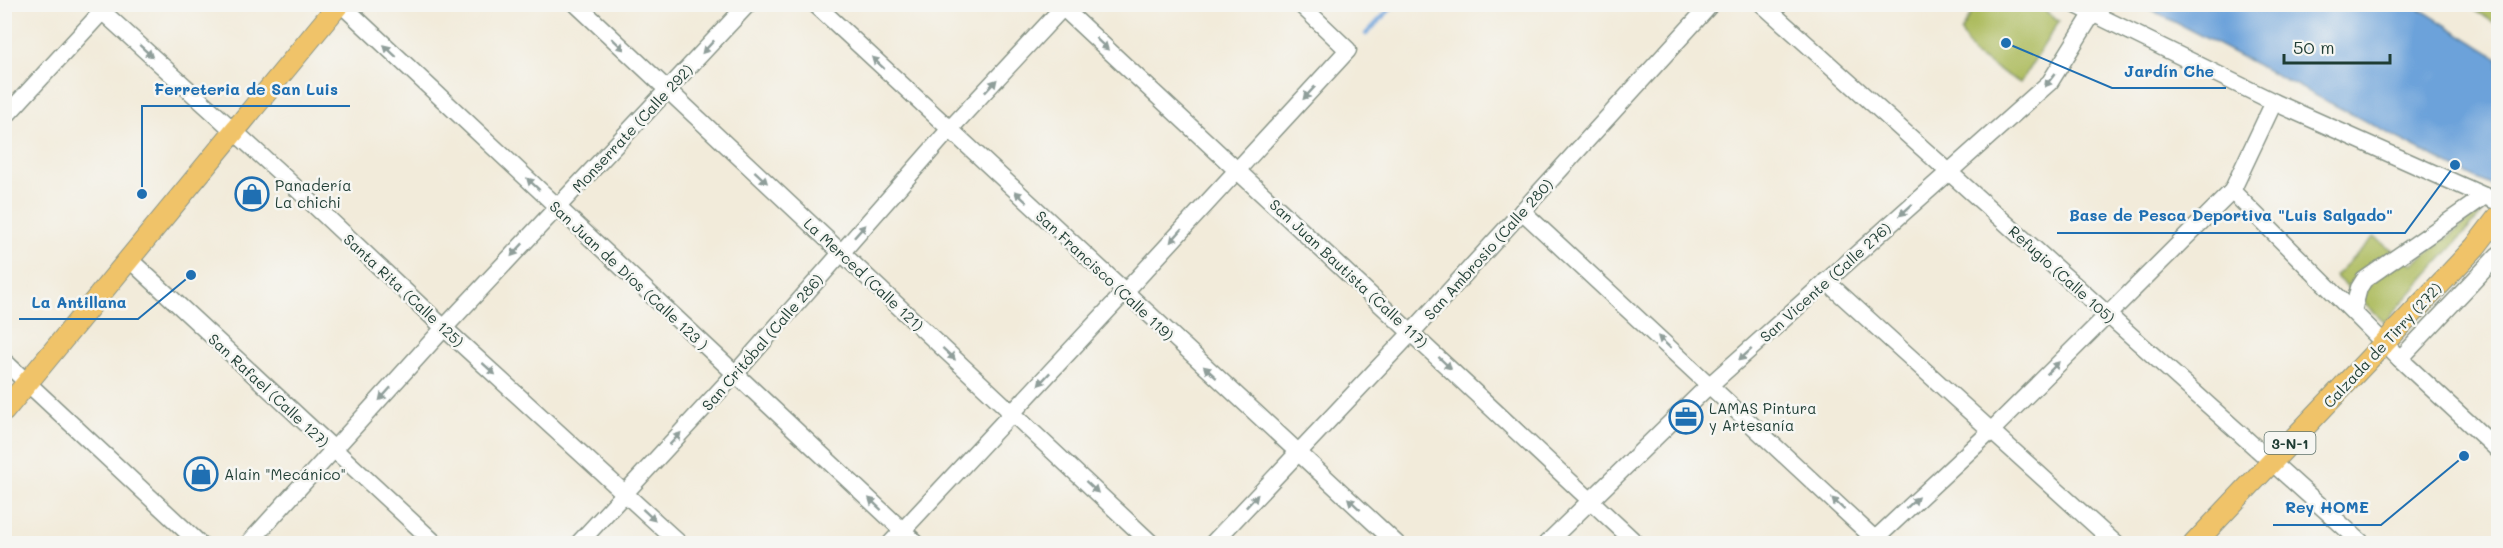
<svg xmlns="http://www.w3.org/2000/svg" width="2503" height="548" font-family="Mali,sans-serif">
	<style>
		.green { fill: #adbc5f; stroke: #667c4a; stroke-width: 1.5 }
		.water { fill: #6ca2da; stroke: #467087; stroke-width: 1.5 }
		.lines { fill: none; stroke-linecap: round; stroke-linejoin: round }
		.stream { stroke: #6ca2da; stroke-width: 4.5 }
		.minor-casing { stroke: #889487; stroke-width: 19 }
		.major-casing { stroke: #889487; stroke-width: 23 }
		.minor { stroke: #fff; stroke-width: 16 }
		.major { stroke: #f0c369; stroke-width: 21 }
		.oneway { fill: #8f9e9a }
		.labels { text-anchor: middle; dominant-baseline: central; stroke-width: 5; stroke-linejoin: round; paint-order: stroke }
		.shield { fill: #f6f6f2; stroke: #60746d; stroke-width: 1.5 }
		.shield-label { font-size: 14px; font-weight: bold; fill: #1f3d34 }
		.street-label { font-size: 15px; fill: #1f3d34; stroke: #f6f6f2 }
		.poi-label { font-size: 15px; fill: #1f3d34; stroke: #f6f6f2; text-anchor: start }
		.leader { fill: none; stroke: #1f6fb2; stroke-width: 2 }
		.callout-dot { fill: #1f6fb2; stroke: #f6f6f2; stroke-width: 2 }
		.callout-label { font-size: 16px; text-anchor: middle; font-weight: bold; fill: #1f6fb2; stroke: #f6f6f2; stroke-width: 5; stroke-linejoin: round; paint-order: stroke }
	</style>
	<rect width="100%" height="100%" fill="#f6f6f2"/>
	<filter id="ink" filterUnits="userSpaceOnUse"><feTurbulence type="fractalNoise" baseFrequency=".0167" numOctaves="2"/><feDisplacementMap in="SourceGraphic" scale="12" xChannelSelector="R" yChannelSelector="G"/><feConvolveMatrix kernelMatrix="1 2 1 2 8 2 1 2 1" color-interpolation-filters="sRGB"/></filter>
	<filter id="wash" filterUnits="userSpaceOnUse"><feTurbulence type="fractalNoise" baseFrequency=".008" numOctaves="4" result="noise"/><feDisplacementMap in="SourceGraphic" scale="24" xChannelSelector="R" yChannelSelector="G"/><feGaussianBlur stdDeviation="1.35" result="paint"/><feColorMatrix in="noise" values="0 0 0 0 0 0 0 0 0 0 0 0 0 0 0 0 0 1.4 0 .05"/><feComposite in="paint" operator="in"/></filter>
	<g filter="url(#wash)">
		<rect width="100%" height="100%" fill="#f2ebda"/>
		<g class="green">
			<polygon points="1976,5 2036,5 2059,21 2020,83 1973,54 1961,32"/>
			<polygon points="2479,5 2498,5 2498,25 2475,11"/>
			<polygon points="2485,208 2486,209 2385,322 2335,276 2374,237 2413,264"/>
		</g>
		<polygon class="water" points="2142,5 2414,5 2498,58 2498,189 2457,169"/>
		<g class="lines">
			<polyline class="stream" points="1366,34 1395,4"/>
		</g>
	</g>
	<g filter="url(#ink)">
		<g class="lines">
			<g class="minor-casing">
				<g id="minor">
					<polyline points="341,4 917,544"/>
					<polyline points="576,4 1152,544"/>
					<polyline points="815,4 1397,544"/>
					<polyline points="1059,4 1637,544"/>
					<polyline points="1762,4 2363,544"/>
					<polyline points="2074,4 2274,102 2498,202"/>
					<polyline points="103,12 278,171 444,328 680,544"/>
					<polyline points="4,118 109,4"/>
					<polyline points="2232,191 2400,359 2498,450"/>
					<polyline points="1522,211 1880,544"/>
					<polyline points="129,259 436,544"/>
					<polyline points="1826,281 2116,544"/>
					<polyline points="2353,311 2359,288 2364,280 2485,196"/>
					<polyline points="2400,359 2498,255"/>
					<polyline points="4,361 200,544"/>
					<polyline points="248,544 444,328 748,4"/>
					<polyline points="578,544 735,374 949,130 1066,4"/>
					<polyline points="890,544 1124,293 1348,50 1300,4"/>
					<polyline points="1212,544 1412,332 1711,4"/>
					<polyline points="1546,544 1702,392 2050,82 2093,13"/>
					<polyline points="1870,544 1991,431 2232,191 2274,102"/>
				</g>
			</g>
			<g class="major-casing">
				<g id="major">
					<polyline points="4,411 339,4"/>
					<polyline points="2194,544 2475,247 2498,217"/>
				</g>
			</g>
			<use href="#minor" class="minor"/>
			<use href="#major" class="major"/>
		</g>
		<defs><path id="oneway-solid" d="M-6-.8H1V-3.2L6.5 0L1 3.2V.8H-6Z" transform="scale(1.5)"/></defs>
		<g class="oneway">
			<use href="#oneway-solid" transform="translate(618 44) rotate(43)"/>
			<use href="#oneway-solid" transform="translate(1102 44) rotate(43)"/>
			<use href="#oneway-solid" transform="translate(708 47) rotate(133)"/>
			<use href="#oneway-solid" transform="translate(146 51) rotate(42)"/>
			<use href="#oneway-solid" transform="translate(390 51) rotate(-137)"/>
			<use href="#oneway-solid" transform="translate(878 63) rotate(-137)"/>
			<use href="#oneway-solid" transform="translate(2050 80) rotate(128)"/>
			<use href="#oneway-solid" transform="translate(991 86) rotate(-47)"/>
			<use href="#oneway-solid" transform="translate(1309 93) rotate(133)"/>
			<use href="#oneway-solid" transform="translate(761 177) rotate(43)"/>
			<use href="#oneway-solid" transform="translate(533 184) rotate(-137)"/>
			<use href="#oneway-solid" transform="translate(1021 197) rotate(-137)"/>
			<use href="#oneway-solid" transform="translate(1906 210) rotate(138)"/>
			<use href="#oneway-solid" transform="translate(860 231) rotate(-48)"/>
			<use href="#oneway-solid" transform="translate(1176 236) rotate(132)"/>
			<use href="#oneway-solid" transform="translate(517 250) rotate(133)"/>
			<use href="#oneway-solid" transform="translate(1664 342) rotate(-137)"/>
			<use href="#oneway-solid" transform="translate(949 354) rotate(43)"/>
			<use href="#oneway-solid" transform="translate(1745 355) rotate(138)"/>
			<use href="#oneway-solid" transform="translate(1445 363) rotate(43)"/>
			<use href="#oneway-solid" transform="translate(2053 368) rotate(-45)"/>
			<use href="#oneway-solid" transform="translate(489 369) rotate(42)"/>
			<use href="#oneway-solid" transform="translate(1210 372) rotate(-138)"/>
			<use href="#oneway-solid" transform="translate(1044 379) rotate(133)"/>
			<use href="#oneway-solid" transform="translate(385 394) rotate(132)"/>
			<use href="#oneway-solid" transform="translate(675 439) rotate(-47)"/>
			<use href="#oneway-solid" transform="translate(1092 487) rotate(43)"/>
			<use href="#oneway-solid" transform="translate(1252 501) rotate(-47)"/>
			<use href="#oneway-solid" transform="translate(1912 503) rotate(-43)"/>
			<use href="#oneway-solid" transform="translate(875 504) rotate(-137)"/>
			<use href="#oneway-solid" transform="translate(1354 504) rotate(-137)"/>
			<use href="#oneway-solid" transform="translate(1838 504) rotate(-137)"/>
			<use href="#oneway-solid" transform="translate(649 515) rotate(43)"/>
		</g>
	</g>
	<defs>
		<g id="shop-ring" transform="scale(1.725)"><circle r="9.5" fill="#f6f6f2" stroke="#1f6fb2" stroke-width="1.5"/><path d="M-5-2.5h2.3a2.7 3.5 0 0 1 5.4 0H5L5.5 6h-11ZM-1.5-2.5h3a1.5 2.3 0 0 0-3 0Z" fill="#1f6fb2"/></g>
		<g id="office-ring" transform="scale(1.725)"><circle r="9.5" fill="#f6f6f2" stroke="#1f6fb2" stroke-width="1.5"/><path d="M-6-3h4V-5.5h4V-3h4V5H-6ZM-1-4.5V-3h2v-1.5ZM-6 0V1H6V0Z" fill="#1f6fb2"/></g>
	</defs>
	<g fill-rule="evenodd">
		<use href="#shop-ring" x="252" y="194"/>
		<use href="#office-ring" x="1686" y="417"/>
		<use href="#shop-ring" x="201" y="474"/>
	</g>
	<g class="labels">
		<rect class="shield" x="2264.5" y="432" width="51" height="22" rx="4.5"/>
		<g class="shield-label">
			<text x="2290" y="443">3-N-1</text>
		</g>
		<g class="street-label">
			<text transform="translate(632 128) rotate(-47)">Monserrate (Calle 292)</text>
			<text transform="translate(1488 249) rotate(-48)">San Ambrosio (Calle 280)</text>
			<text transform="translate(1349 273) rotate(43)">San Juan Bautista (Calle 117)</text>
			<text transform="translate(864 274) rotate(43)">La Merced (Calle 121)</text>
			<text transform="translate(2062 274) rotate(42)">Refugio (Calle 105)</text>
			<text transform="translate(629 275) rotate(43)">San Juan de Díos (Calle 123 )</text>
			<text transform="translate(1105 275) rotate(43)">San Francisco (Calle 119)</text>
			<text transform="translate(1825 282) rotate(-42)">San Vicente (Calle 276)</text>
			<text transform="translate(404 290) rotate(43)">Santa Rita (Calle 125)</text>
			<text transform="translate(762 342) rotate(-49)">San Critóbal (Calle 286)</text>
			<text transform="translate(2382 345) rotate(-47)">Calzada de Tirry (272)</text>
			<text transform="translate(269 390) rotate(43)">San Rafael (Calle 127)</text>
		</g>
		<g class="poi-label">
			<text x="275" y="185">Panadería<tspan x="275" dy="17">La chichi</tspan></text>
			<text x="1709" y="408">LAMAS Pintura<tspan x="1709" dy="17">y Artesanía</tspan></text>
			<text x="224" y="474">Alain "Mecánico"</text>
		</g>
	</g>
	<path class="leader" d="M2006 43L2112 88H2226M142 194L142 106H350M2455 165L2405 233H2057M191 275L138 319H19M2464 456L2381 525H2273"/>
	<g class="callout-dot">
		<circle cx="2006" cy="43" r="6"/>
		<circle cx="142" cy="194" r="6"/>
		<circle cx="2455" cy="165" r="6"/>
		<circle cx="191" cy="275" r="6"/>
		<circle cx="2464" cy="456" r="6"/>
	</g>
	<g class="callout-label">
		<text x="2169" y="77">Jardín Che</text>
		<text x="246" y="95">Ferreteria de San Luis</text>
		<text x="2231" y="221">Base de Pesca Deportiva "Luis Salgado"</text>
		<text x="79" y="308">La Antillana</text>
		<text x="2327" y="513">Rey HOME</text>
	</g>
	<rect width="2503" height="548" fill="none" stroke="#f6f6f2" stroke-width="24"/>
	<path d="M2284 54v9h106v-9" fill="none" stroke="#1f3d34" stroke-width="3"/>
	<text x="2293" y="54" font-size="18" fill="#1f3d34" stroke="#f6f6f2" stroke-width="4.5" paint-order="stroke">50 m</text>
</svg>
